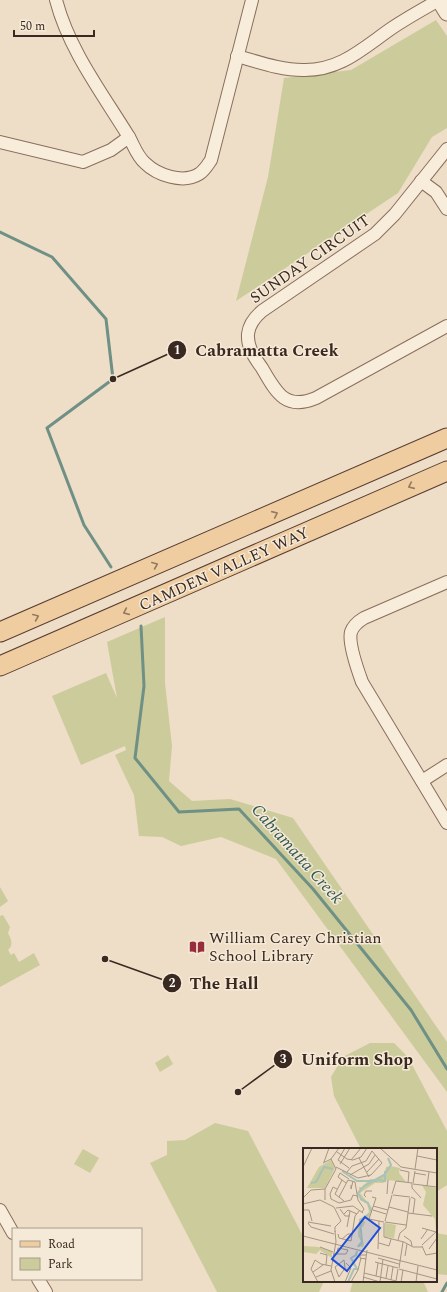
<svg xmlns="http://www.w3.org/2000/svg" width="447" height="1292" font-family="Spectral,serif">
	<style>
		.green { fill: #cccb9b }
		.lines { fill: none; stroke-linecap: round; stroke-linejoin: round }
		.stream { stroke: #6f9084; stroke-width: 3 }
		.minor-casing { stroke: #896f5d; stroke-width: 14 }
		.tertiary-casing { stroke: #896f5d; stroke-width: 17 }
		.primary-casing { stroke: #583e31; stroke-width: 21 }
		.minor { stroke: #f8ecdb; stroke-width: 12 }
		.tertiary { stroke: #f8ecdb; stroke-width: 15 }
		.primary { stroke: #efcda1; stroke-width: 19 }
		.oneway { stroke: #947b60 }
		.labels { text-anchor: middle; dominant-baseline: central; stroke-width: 3; stroke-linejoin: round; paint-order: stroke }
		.street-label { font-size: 16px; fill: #3a2920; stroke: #f5e9d7 }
		.poi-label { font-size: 16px; fill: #3a2920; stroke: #f5e9d7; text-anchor: start }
		.water-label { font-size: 17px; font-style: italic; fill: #305951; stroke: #f5e9d7 }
		.inset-river { fill: none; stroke: #a8c2b7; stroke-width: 2 }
		.inset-road { fill: none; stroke: #a69584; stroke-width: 1 }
		.view { fill: #1d4ed8; fill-opacity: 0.15; stroke: #1d4ed8; stroke-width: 2 }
		.inset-edge { fill: none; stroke: #3a2920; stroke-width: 2 }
		.leader { fill: none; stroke: #3a2920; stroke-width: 1.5 }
		.callout-dot { fill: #3a2920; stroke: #f5e9d7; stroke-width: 1.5 }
		.mark-label { font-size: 12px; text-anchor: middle; font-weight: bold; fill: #fff }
		.callout-label { font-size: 17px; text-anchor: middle; font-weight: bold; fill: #3a2920; stroke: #f5e9d7; stroke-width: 3; stroke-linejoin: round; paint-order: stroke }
	</style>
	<rect width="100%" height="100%" fill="#eeddc7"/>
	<g class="green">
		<polygon points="436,20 447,36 447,128 432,137 398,193 236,301 268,177 284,78 351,70"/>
		<polygon points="165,617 165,683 172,746 169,781 192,801 230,799 293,818 447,1042 447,1092 276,859 221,837 181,846 162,837 139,836 134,795 115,755 126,750 125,746 81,765 52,696 106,673 117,698 107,642"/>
		<polygon points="0,887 8,901 0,907"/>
		<path d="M3 915 10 927 8 933C11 939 14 945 8 950L11 955 14 953 19 962 34 953 40 965 0 987V916Z"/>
		<polygon points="370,1043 394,1043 408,1057 447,1131 447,1185 436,1192 436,1149 361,1149 334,1096 331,1077 343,1057"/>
		<polygon points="168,1055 173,1064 160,1072 155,1063"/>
		<polygon points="215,1123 248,1131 304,1238 304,1281 324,1281 319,1292 217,1292 150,1163 167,1155 167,1141 185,1140"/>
		<polygon points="83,1149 99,1158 90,1173 74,1164"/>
		<polygon points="436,1233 447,1235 447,1275 436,1274"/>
		<polygon points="353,1281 423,1281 428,1292 350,1292"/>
	</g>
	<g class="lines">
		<g class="stream">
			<polyline points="0,232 52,257 106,319 113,379 47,428 84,525 111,567"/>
			<polyline points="141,626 144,686 135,758 179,812 239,809 313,889 411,1010 447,1069"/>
			<polyline points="442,1292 447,1283"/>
		</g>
		<g class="minor-casing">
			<g id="minor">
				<path d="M56 0C69 50 102 93 129 137 134 146 137 156 145 163 157 175 183 184 199 174 204 171 207 166 211 160L252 0"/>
				<path d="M237 56C259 62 280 70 303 70 340 71 363 48 392 28 407 18 423 9 439 0"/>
				<polyline points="0,142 83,162 111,150 129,137"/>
				<path d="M447 149 395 214 375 234 262 311C255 317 249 325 248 334 247 348 255 358 262 368 276 392 285 411 316 398L447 326"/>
				<polyline points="421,181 436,192 447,209"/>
				<path d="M447 582 364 618C359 621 353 626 351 632 348 643 358 671 362 682L447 823"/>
				<polyline points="422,781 447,765"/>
				<polyline points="0,1210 13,1233"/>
				<polyline points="38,1279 46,1292"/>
			</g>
		</g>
		<g class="tertiary-casing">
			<polyline id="tertiary" points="439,0 447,13"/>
		</g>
		<g class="primary-casing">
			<g id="primary">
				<polyline points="0,632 447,438"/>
				<polyline points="0,666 447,471"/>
			</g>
		</g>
		<use href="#minor" class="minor"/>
		<use href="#tertiary" class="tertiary"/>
		<use href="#primary" class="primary"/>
	</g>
	<defs><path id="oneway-chevron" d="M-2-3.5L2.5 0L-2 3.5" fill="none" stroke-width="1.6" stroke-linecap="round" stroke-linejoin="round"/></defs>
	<g class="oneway">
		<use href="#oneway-chevron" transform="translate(411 486) rotate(156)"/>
		<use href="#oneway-chevron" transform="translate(275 514) rotate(-24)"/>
		<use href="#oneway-chevron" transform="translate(155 565) rotate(-23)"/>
		<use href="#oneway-chevron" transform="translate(126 612) rotate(156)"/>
		<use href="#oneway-chevron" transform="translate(36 617) rotate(-23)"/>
	</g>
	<defs>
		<g id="library-bare" transform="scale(1.2)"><path d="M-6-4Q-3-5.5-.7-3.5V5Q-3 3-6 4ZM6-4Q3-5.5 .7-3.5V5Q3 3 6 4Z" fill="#972e3c" stroke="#f5e9d7" stroke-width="2.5" paint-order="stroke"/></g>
	</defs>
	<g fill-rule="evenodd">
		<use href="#library-bare" x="197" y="947"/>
	</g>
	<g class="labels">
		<g class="street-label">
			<text transform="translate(310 259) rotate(-35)">SUNDAY CIRCUIT</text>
			<text transform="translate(224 569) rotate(-24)">CAMDEN VALLEY WAY</text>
		</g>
		<g class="poi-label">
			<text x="209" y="938">William Carey Christian<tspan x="209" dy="18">School Library</tspan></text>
		</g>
		<g class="water-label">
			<text transform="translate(297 854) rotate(48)">Cabramatta Creek</text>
		</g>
	</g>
	<g transform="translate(303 1148)">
		<rect width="134" height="134" fill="#eeddc7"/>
		<path d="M28 12 32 20 22 40H4L16 19ZM87 18 97 20 96 25 103 34 84 32 80 35H72L57 45 70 61 65 71H59L62 74 60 79 57 78V87L61 96 60 99 54 98 58 93 55 88 56 71 63 70 66 63 64 56 57 52 56 39H59L67 31H75L81 27 83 19ZM119 37 134 40 133 83 132 71 120 57 123 44ZM82 75 93 77 91 90 82 89ZM0 98 16 99 29 104V110L17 102 13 106 1 104Z" fill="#cccb9b"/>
		<path class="inset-river" d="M39 23 54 33H74M75 32 82 33V23M8 35 13 34 21 19 30 21M68 63 65 55 58 51 55 45 61 38 81 27 88 17 85 10M55 99 59 94 57 72 66 66M45 134 51 121H54L48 110 53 107 54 103"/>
		<path class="inset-road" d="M42 0 35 12 46 20M77 0 98 19 134 25M34 4 44 11 50 12 58 9 64 0M114 8 134 12M56 10 66 29M48 12 58 0M21 14 26 0M20 15 28 11 36 0M37 16 47 0M0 19 9 0M33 19 55 30 68 27 79 15 69 3 63 13 49 18 44 24M112 21 115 0M97 22 106 24 105 35M64 24 76 11M111 25 123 27M47 27 66 16 72 7M39 32 32 46 41 53M43 35 35 29 37 25 46 31M109 35V40L118 50M110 35 112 23M110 36 134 39M48 37V41L50 33M124 38 126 24M34 41 30 39 27 46 28 51 36 55 48 52 50 47 54 48M84 46 85 32M89 46 93 33 109 35M90 47 107 49M36 49 45 32 52 34 55 52 61 61 59 64M63 49 61 47 63 43H69M69 49 73 50 66 71 81 74M108 49 112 51 110 66M0 50 8 42 22 41M22 52V41L33 21 28 11M0 56 17 52 31 59M70 58 85 62M31 59 38 73 32 79V84M86 59 105 64M33 60 50 58 60 65M37 61 42 68H47M0 62H6L9 73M70 62 83 66M105 65 129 68M41 66 45 62 54 66M82 73 89 47M5 74 28 78M82 74 103 77M5 75 8 79 31 86M81 75V89L101 94M44 79 47 63M119 80 133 84M32 83 33 94 28 122 32 134M35 86 36 90 48 93 52 68 57 62M0 88 134 122M101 88 108 93 109 98M39 91 45 86H50M118 91 125 81M95 92 97 85 103 80 107 50M101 94 110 99H119M76 95 86 98 88 91M119 97 134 83M119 98 123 107 134 105M17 99 30 104M75 101 76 73M126 101 134 90M17 105 24 107 23 117M30 106H43L45 102 35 100 34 106M102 108 104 96M75 110 96 116M63 111 57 110V107H63M41 112 42 120 36 129 32 119ZM72 114 95 120M96 120 100 94M96 121 134 131M10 124 20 117M61 125 93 133M73 128 75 115M13 129 28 123M60 129 77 134M83 130 85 118M88 132 90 119M93 133 95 121M15 134 8 121 12 112 18 116 28 118M42 134 48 120 43 115M48 134 55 122 58 110M60 134 64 102M77 134 80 111M98 134 100 122M113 134 115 118"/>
		<path class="view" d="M62 69 77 80 44 123 29 111Z"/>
		<rect width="134" height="134" class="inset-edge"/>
	</g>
	<path class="leader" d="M113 379L177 350M105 959L172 983M238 1092L283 1059"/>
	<g class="callout-dot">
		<circle cx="113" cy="379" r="4"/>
		<circle cx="105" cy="959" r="4"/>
		<circle cx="238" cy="1092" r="4"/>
		<circle cx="177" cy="350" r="10"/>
		<circle cx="172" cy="983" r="10"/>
		<circle cx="283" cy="1059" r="10"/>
	</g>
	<g class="mark-label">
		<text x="177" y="354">1</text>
		<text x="172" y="987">2</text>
		<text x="283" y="1063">3</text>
	</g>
	<g class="callout-label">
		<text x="267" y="356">Cabramatta Creek</text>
		<text x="224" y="989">The Hall</text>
		<text x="357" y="1065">Uniform Shop</text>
	</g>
	<rect x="12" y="1228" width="130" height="52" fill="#f5e9d7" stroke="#aa9c8e"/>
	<rect x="20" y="1241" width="20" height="6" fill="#efcda1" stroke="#aa9c8e"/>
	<text x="48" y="1248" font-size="12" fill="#3a2920">Road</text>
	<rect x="20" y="1258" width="20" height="12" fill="#cccb9b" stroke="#aa9c8e"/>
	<text x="48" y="1268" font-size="12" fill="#3a2920">Park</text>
	<path d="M14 30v6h80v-6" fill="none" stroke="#3a2920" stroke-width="2"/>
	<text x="20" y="30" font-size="12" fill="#3a2920" stroke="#f5e9d7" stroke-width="3" paint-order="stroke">50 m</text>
</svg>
